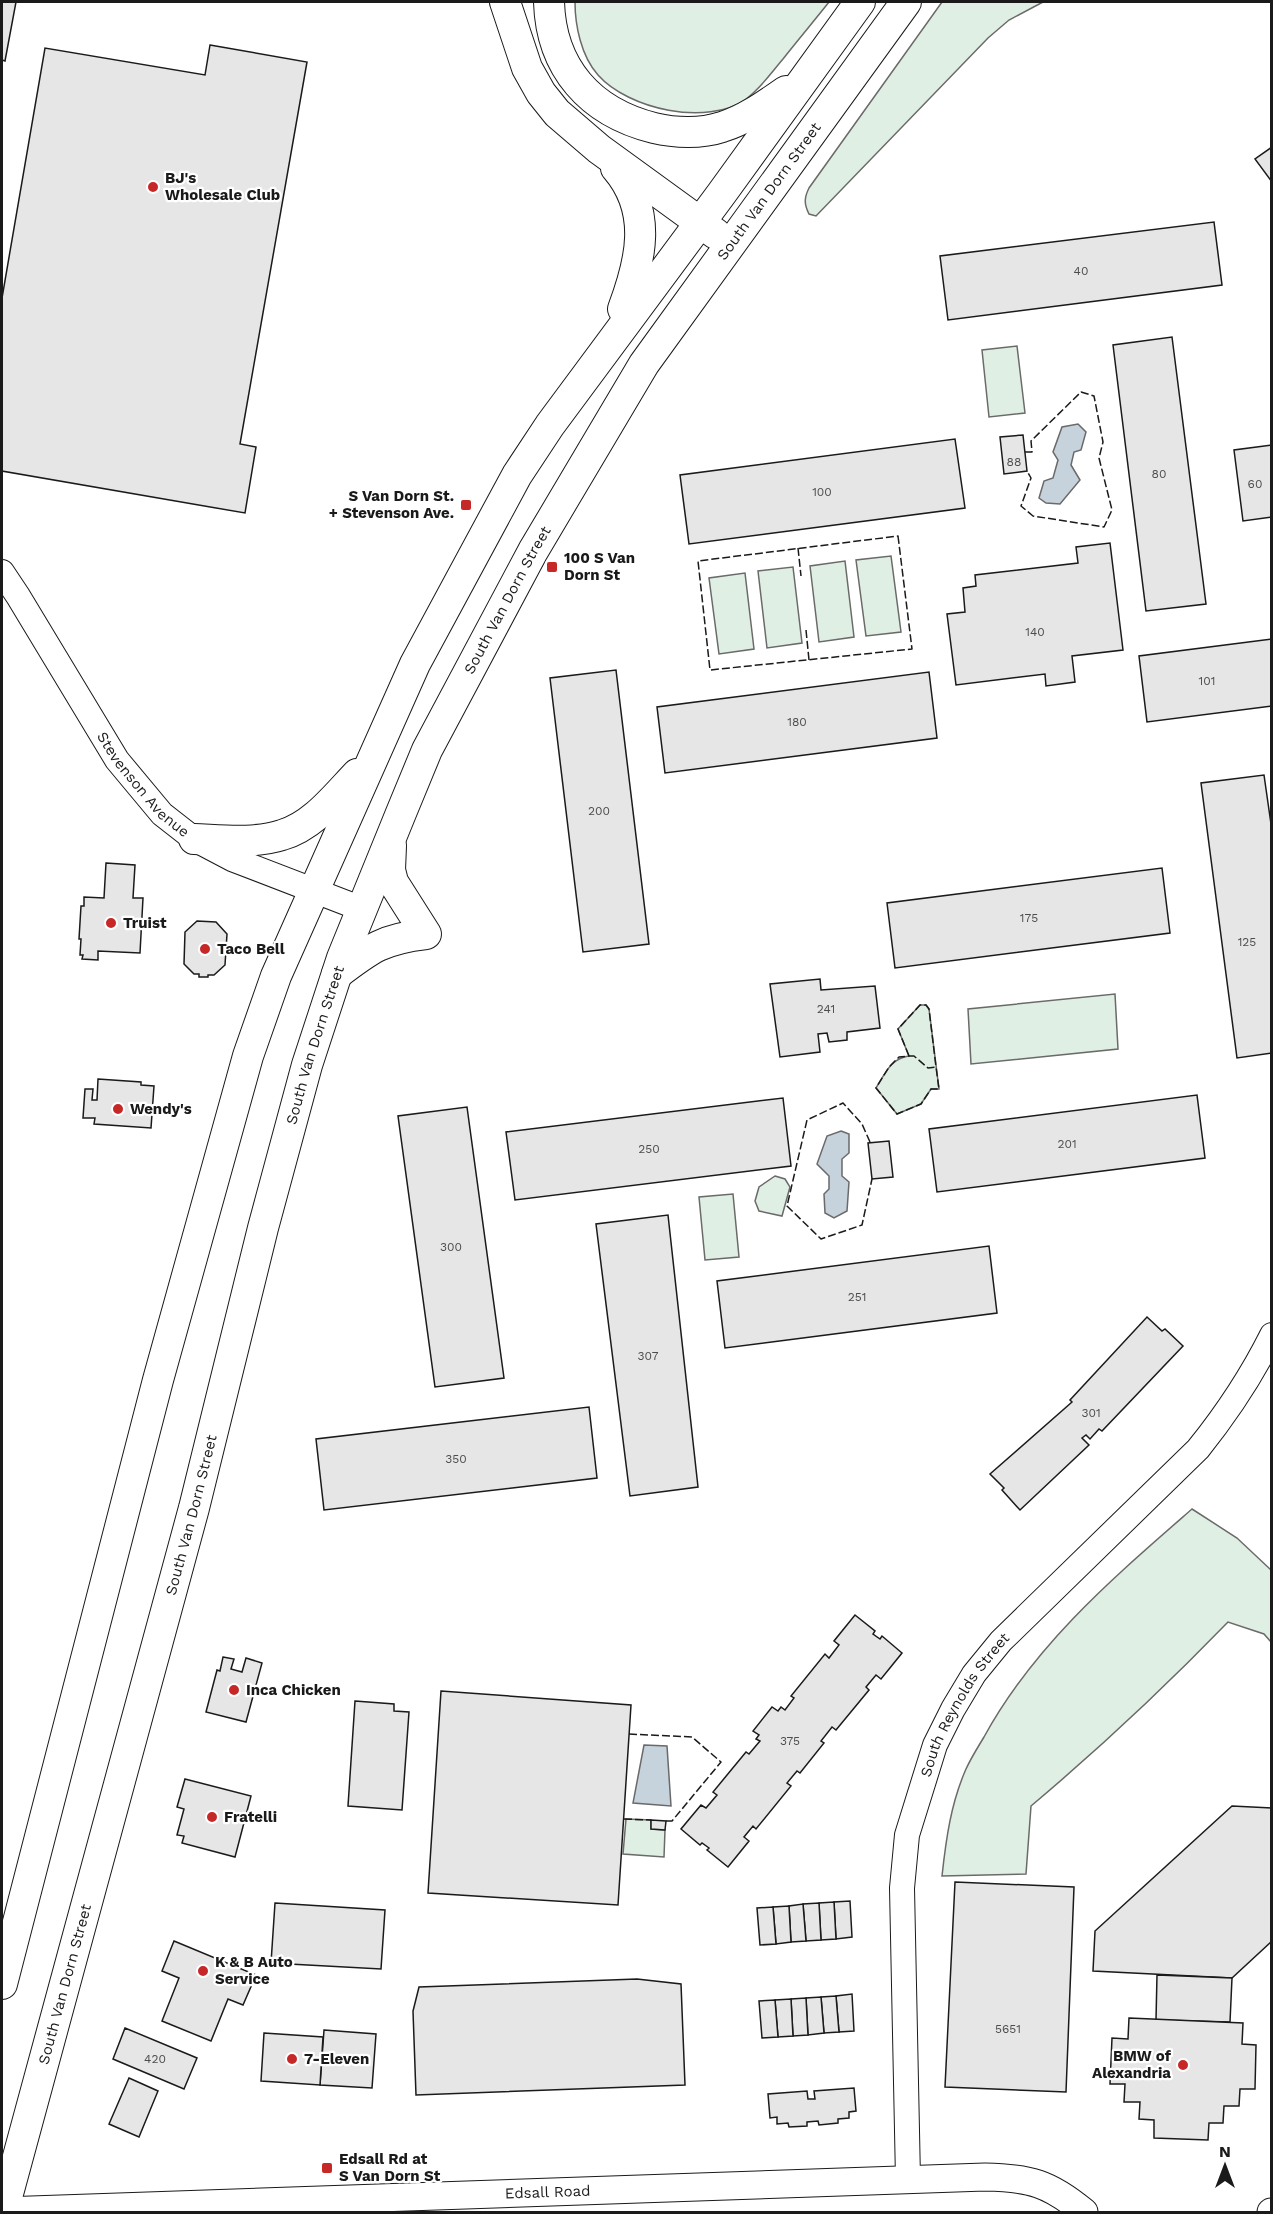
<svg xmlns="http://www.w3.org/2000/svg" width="1273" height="2214" font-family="'Work Sans',sans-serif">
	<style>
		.green { fill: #e0efe3; stroke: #6a6a6a; stroke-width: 1.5 }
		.water { fill: #c6d2dc; stroke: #6a6a6a; stroke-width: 1.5 }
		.building { fill: #e6e6e6; stroke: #1a1a1a; stroke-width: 1.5 }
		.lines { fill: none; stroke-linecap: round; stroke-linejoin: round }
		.tertiary-casing { stroke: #1a1a1a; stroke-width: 26 }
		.secondary-casing { stroke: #1a1a1a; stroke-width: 29 }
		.primary-casing { stroke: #1a1a1a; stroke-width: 32 }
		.tertiary { stroke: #fff; stroke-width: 24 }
		.secondary { stroke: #fff; stroke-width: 27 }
		.primary { stroke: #fff; stroke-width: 30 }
		.fence { stroke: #1a1a1a; stroke-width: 1.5; stroke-dasharray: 8 3; stroke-linecap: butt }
		.poi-dot { fill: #c62828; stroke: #fff; stroke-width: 2 }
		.labels { text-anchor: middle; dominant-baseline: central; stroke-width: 4.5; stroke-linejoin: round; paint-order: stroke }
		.number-label { font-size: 12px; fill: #4d4d4d }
		.poi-label { font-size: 15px; font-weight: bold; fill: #1a1a1a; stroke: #fff; text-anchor: start }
		.street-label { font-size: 15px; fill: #1a1a1a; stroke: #fff }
	</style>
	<rect width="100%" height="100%" fill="#fff"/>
	<g class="green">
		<path d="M575 2H829C814 21 798 40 783 59 771 73 761 88 746 99 707 127 628 109 598 75 581 56 575 25 575 2Z"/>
		<path d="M942 2H1043L1009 20 988 38 816 216 809 214C804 204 804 198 809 188Z"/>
		<polygon points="1017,346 1025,413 989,417 982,350"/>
		<polygon points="891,556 901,632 866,636 856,560"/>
		<polygon points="845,561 854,637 819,642 810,566"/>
		<polygon points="793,567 802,643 767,648 758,571"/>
		<polygon points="745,573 754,649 719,654 709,578"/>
		<polygon points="1115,994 1118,1049 971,1064 968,1009"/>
		<path d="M920 1005H926L929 1009 939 1089H931L921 1104 897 1114 876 1088C885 1074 891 1058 909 1056L898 1029Z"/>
		<polygon points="775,1176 785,1179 790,1187 782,1216 759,1211 755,1201 759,1187"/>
		<polygon points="733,1194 739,1257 705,1260 699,1197"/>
		<path d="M1192 1509 1237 1538 1271 1570V1642L1264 1634 1228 1622C1165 1687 1100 1748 1031 1806L1026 1874 942 1876C946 1839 951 1803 966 1769 971 1758 978 1747 984 1737 1035 1644 1113 1578 1192 1509Z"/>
		<polygon points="626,1819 651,1820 651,1829 665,1830 664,1857 623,1854"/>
	</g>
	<g class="water">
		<polygon points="1078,424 1086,432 1081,450 1074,452 1071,465 1080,480 1060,504 1046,503 1039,498 1044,481 1053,478 1058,460 1053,452 1062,427"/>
		<polygon points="841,1131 849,1134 849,1153 842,1159 842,1176 849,1182 847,1211 834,1218 825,1213 824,1194 829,1189 829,1176 817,1164 827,1136"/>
		<polygon points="644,1745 667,1746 671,1806 633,1803"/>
	</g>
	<g class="building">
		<polygon points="2,2 16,2 5,61 2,60"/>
		<polygon points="210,45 307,62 240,444 256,447 245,513 2,471 2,298 45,48 205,75"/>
		<polygon points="1272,147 1272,182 1255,159"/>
		<polygon points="1214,222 1222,285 948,320 940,256"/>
		<polygon points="1172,337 1206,604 1146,611 1113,345"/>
		<polygon points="1023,435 1027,471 1004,474 1000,437"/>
		<polygon points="955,439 965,508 689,544 680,475"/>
		<polygon points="1272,445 1272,517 1243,521 1234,450"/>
		<polygon points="1110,543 1123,650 1072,656 1075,682 1046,686 1045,674 956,685 947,614 965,612 963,588 976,586 975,575 1078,563 1076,547"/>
		<polygon points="1272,639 1272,706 1147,722 1139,656"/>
		<polygon points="616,670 649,944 583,952 550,678"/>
		<polygon points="929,672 937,738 665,773 657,707"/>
		<polygon points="1264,775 1272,831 1272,1053 1237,1058 1201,783"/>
		<polygon points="106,863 135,865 133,898 143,898 140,953 98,951 98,960 82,959 83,955 80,955 81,939 79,939 81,906 84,906 84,897 104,898"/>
		<polygon points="1162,868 1170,933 895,968 887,903"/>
		<polygon points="197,921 216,922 227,934 225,965 214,975 208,975 208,977 199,977 199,974 194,974 184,964 185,932"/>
		<polygon points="820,979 821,990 875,986 880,1028 847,1032 847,1040 829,1042 827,1033 818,1034 820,1052 780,1057 770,984"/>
		<polygon points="98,1079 141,1082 141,1085 154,1086 151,1128 94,1124 95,1118 83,1118 85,1089 93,1089 92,1100 97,1100"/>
		<polygon points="1197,1095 1205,1158 937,1192 929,1129"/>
		<polygon points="783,1098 791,1166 515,1200 506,1132"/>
		<polygon points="467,1107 504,1378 435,1387 398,1116"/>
		<polygon points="889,1141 893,1177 872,1179 868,1143"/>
		<polygon points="668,1215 698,1487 630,1496 596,1224"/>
		<polygon points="989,1246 997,1313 725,1348 717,1281"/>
		<polygon points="1147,1317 1162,1331 1165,1329 1183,1346 1102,1431 1099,1429 1090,1439 1086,1435 1082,1438 1089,1445 1020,1510 1002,1490 1004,1488 990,1474 1072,1402 1070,1400"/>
		<polygon points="589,1407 597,1478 324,1510 316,1439"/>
		<polygon points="855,1615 875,1631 873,1634 880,1639 882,1636 902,1653 881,1679 876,1675 866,1687 869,1690 836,1730 832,1727 821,1741 824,1743 800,1773 797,1771 787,1783 791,1786 756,1829 753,1826 744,1837 749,1841 728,1867 707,1850 709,1848 702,1843 700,1845 681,1829 701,1805 706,1808 717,1795 713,1792 746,1752 749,1754 760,1741 756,1739 759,1735 753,1731 772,1707 778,1711 781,1707 785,1710 794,1698 791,1696 825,1654 829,1658 839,1645 834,1641"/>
		<polygon points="223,1657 234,1659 231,1669 242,1672 246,1658 262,1663 246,1722 206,1712 217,1670 220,1671"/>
		<polygon points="441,1691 631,1705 618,1905 428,1893"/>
		<polygon points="355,1701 394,1704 394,1711 409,1712 402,1810 348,1806"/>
		<polygon points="185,1779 251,1796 235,1857 182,1843 184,1836 177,1835 184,1809 177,1807"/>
		<polygon points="1232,1806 1272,1808 1272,1941 1232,1978 1093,1971 1095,1931"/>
		<polygon points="651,1820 666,1821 665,1830 651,1829"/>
		<polygon points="955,1882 1074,1887 1066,2092 945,2087"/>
		<polygon points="850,1901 852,1937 836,1939 834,1902"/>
		<polygon points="834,1902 836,1939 821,1940 819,1903"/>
		<polygon points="275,1903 385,1910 381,1969 271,1963"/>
		<polygon points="819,1903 821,1940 806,1941 803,1904"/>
		<polygon points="803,1904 806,1941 791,1942 789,1906"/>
		<polygon points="789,1906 791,1942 776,1944 773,1907"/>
		<polygon points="773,1907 776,1944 760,1945 757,1908"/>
		<polygon points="174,1941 256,1975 243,2005 228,1999 211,2041 162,2021 179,1978 162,1971"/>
		<polygon points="1157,1975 1232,1978 1230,2022 1156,2020"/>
		<polygon points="637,1979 681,1984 685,2085 416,2095 413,2011 419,1987"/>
		<polygon points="852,1994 854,2031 839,2032 836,1996"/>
		<polygon points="836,1996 839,2032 824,2033 821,1997"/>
		<polygon points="821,1997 824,2033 808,2035 806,1998"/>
		<polygon points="806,1998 808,2035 793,2036 791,1999"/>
		<polygon points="791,1999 793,2036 778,2037 775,2000"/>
		<polygon points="775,2000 778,2037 762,2038 759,2001"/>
		<polygon points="1129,2018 1243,2023 1242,2044 1256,2045 1255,2089 1240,2089 1239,2106 1224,2106 1223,2123 1209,2123 1208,2140 1154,2138 1154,2120 1139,2119 1140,2102 1124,2102 1125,2084 1110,2084 1112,2038 1128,2039"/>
		<polygon points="125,2028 197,2058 184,2089 113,2059"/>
		<polygon points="324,2030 376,2034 372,2088 320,2085"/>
		<polygon points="264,2033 323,2037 320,2085 261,2081"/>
		<polygon points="129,2078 158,2091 139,2137 109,2124"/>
		<polygon points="854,2088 856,2111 849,2112 849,2118 838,2119 838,2123 819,2125 818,2121 807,2122 807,2126 789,2127 788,2123 777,2124 777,2117 770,2118 768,2094 807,2091 808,2099 815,2099 814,2091"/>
	</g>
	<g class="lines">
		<g class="tertiary-casing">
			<g id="tertiary">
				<path id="s1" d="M2 572 18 596 117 760 162 814 194 839 232 859 362 909"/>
				<path id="s2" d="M908 2179 902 1888 907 1835 935 1745 953 1709 974 1674 1001 1641 1198 1449C1227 1413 1251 1377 1272 1335"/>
			</g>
		</g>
		<g class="secondary-casing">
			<g id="secondary">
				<path id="s3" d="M2 2211 985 2177C1030 2178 1049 2183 1084 2212"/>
				<polyline points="1271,2212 1272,2212"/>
			</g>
		</g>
		<g class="primary-casing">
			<g id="primary">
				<polyline points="505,2 527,68 541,93 557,113 599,149 716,234"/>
				<path d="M549 2C551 68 590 112 654 128 675 133 701 134 722 127 745 120 766 105 786 91"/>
				<path d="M616 168C653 211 641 261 623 309"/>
				<path d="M194 839C222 840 254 844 282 835 313 826 335 797 357 774"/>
				<path d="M337 974C371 948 383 939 426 934L393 882 390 870 391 846"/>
				<polyline points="2,1984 158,1380 248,1056 276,976 415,664 517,475 550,425 722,193 860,2"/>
				<path id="s4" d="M3 2212 194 1508 263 1228 307 1065 342 958 401 813 427 750 533 551 644 364 906 2"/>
			</g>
		</g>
		<use href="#tertiary" class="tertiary"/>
		<use href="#secondary" class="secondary"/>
		<use href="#primary" class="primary"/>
		<g class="fence">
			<polyline points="1025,452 1032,452 1031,441 1081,392 1094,396 1103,442 1099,458 1112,510 1104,527 1033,516 1021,506 1031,478 1027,471"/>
			<polygon points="898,536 912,649 710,670 698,561"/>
			<polyline points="798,548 801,576"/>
			<polyline points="806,630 809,660"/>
			<polygon points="909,1056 914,1056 928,1068 936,1067 939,1089 931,1089 921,1104 897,1114 876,1088 889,1067 899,1057"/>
			<polyline points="909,1056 898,1029 920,1005 926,1005 929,1009 936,1067"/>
			<polyline points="870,1142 862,1124 843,1103 807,1120 787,1206 821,1239 862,1225 872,1179"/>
			<polyline points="629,1734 692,1737 721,1762 672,1821 666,1821"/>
			<polyline points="624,1819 651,1820"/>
		</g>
	</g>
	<g class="poi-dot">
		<circle cx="153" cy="187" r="6"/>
		<rect x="460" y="499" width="12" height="12" rx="3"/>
		<rect x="546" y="561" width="12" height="12" rx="3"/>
		<circle cx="111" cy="923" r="6"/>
		<circle cx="205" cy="949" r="6"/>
		<circle cx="118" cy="1109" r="6"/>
		<circle cx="234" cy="1690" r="6"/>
		<circle cx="212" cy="1817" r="6"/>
		<circle cx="203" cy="1971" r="6"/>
		<circle cx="292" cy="2059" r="6"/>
		<circle cx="1183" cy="2065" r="6"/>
		<rect x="321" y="2162" width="12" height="12" rx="3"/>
	</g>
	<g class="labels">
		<g class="number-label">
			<text x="1081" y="271">40</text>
			<text x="1014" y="462">88</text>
			<text x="1159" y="474">80</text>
			<text x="1255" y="484">60</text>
			<text x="822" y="492">100</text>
			<text x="1035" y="632">140</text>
			<text x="1207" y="681">101</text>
			<text x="797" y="722">180</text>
			<text x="599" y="811">200</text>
			<text x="1029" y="918">175</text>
			<text x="1247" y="942">125</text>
			<text x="826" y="1009">241</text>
			<text x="1067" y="1144">201</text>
			<text x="649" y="1149">250</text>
			<text x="451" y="1247">300</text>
			<text x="857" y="1297">251</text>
			<text x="648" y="1356">307</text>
			<text x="1091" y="1413">301</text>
			<text x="456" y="1459">350</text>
			<text x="790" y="1741">375</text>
			<text x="1008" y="2029">5651</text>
			<text x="155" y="2059">420</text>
		</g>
		<g class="poi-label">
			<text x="165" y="178">BJ's<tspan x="165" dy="17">Wholesale Club</tspan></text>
			<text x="454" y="496" text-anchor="end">S Van Dorn St.<tspan x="454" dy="17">+ Stevenson Ave.</tspan></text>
			<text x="564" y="558">100 S Van<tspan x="564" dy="17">Dorn St</tspan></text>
			<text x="123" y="923">Truist</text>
			<text x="217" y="949">Taco Bell</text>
			<text x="130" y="1109">Wendy's</text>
			<text x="246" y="1690">Inca Chicken</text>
			<text x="224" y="1817">Fratelli</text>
			<text x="215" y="1962">K &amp; B Auto<tspan x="215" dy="17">Service</tspan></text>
			<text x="1171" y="2056" text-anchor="end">BMW of<tspan x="1171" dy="17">Alexandria</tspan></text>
			<text x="304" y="2059">7-Eleven</text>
			<text x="339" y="2159">Edsall Rd at<tspan x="339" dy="17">S Van Dorn St</tspan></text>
		</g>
		<g class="street-label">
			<text stroke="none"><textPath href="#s4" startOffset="2180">South Van Dorn Street</textPath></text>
			<text stroke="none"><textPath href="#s4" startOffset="1694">South Van Dorn Street</textPath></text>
			<text stroke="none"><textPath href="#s1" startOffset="256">Stevenson Avenue</textPath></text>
			<text stroke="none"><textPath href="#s4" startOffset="1208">South Van Dorn Street</textPath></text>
			<text stroke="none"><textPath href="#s4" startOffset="722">South Van Dorn Street</textPath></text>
			<text stroke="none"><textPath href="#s2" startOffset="488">South Reynolds Street</textPath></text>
			<text stroke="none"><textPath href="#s4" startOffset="236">South Van Dorn Street</textPath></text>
			<text stroke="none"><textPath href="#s3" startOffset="546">Edsall Road</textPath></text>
		</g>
	</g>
	<rect width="1273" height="2214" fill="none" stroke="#1a1a1a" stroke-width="6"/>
	<g transform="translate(1225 2166)" stroke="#ffffff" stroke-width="4.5" paint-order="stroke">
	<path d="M0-4.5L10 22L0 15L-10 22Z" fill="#1a1a1a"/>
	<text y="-9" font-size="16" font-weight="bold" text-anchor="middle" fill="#1a1a1a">N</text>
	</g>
</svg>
